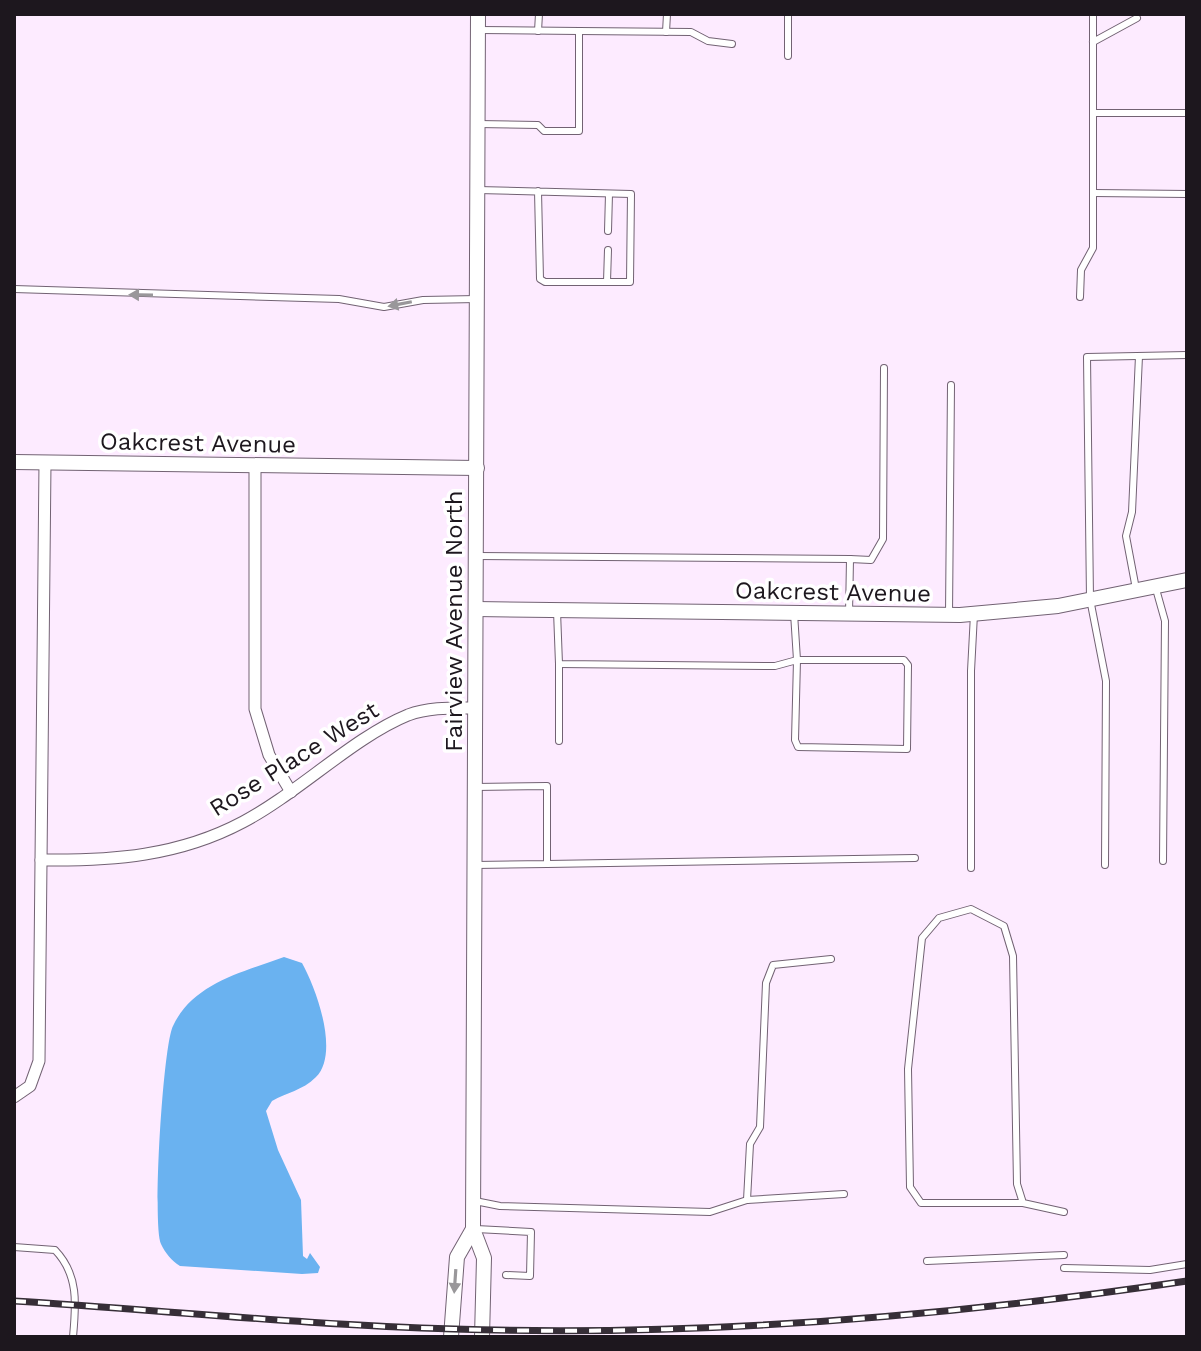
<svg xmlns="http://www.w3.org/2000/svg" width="1201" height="1351" font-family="'Work Sans',sans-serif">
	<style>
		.water { fill: #6ab2f0 }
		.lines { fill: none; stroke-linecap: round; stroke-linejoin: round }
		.service-casing { stroke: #726273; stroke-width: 8 }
		.minor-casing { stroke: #726273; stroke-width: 13 }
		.tertiary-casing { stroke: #726273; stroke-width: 16 }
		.service { stroke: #fff; stroke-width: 6 }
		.minor { stroke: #fff; stroke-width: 11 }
		.tertiary { stroke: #fff; stroke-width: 14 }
		.rail-casing { stroke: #362e37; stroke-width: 7 }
		.rail { stroke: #fff; stroke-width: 4; stroke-dasharray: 12; stroke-linecap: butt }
		.oneway { fill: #99979a }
		.labels { text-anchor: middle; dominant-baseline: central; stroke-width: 7; stroke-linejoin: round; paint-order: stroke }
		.street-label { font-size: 24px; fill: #1d171e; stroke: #fff }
	</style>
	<rect width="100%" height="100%" fill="#fdebff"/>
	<path class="water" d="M284 957 302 963C316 988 340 1053 316 1077 302 1091 287 1092 272 1101L266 1111 278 1150 301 1200 303 1256 307 1259 310 1253 320 1267 318 1273 302 1274 180 1266C172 1261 165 1253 161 1244 152 1226 163 1045 173 1026 193 983 243 972 284 957Z"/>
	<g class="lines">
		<g class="service-casing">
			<g id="service">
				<polyline points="1093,14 1093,113 1187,113"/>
				<polyline points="538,31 539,14"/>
				<polyline points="579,31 691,32 708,41 732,44"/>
				<polyline points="666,32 667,14"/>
				<polyline points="1093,42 1137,18"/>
				<polyline points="788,56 788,14"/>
				<polyline points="478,124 538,125 544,131 579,131 579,31 479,30"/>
				<polyline points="478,190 631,194 630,282 545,282 540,279 538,191"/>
				<polyline points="1094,193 1187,194"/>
				<polyline points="608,231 609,194"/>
				<polyline points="607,282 608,250"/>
				<polyline points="14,289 339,299 384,307 423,300 477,299"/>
				<polyline points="1080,297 1081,270 1093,248 1093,113"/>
				<polyline points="478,556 850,559"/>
				<polyline points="1136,589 1126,536 1132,512 1139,356"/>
				<polyline points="1156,589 1165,621 1163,861"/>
				<polyline points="557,611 559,664 775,666 797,660 795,740 798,747 907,749 908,665 904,660 797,660 794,613"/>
				<polyline points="849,614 850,559 871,560 883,539 884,368"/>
				<polyline points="949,615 951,385"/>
				<polyline points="559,664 559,741"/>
				<polyline points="475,787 547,786 547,864 475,865"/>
				<polyline points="547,864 915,858"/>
				<polyline points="1105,865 1106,681 1090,599 1087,357 1187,355"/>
				<polyline points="971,868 971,671 974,614"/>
				<polyline points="747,1200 750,1144 760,1127 766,983 773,965 831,959"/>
				<polyline points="475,1201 500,1206 710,1212 747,1200 844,1194"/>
				<polyline points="1023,1203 1017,1184 1013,956 1004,926 971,909 939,918 922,938 908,1069 910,1187 921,1203 1023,1203 1064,1212"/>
				<polyline points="476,1229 531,1232 530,1276 506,1275"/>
				<path d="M14 1247 55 1250C79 1275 76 1305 73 1337"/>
				<polyline points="927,1261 1064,1255"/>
				<polyline points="1064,1268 1150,1270 1187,1264"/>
			</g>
		</g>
		<g class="minor-casing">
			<g id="minor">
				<polyline points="255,465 255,709 269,755 291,792"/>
				<path d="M41 860C113 861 179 856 243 822 298 793 354 737 408 715 429 707 452 708 475 708"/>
				<polyline points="14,1097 30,1086 39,1061 45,463"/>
			</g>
		</g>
		<g class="tertiary-casing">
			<g id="tertiary">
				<polyline points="478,14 473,1229 484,1258 482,1337"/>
				<polyline points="14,462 477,468"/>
				<polyline points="476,609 960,615 1058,606 1187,580"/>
				<polyline points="451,1337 457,1257 473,1229"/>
			</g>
		</g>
		<use href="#service" class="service"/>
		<use href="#minor" class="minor"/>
		<use href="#tertiary" class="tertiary"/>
		<g class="rail-casing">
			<path id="rail" d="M14 1301C160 1310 307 1325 454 1329 699 1337 944 1317 1187 1281"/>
		</g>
		<use href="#rail" class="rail"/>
	</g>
	<defs><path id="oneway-solid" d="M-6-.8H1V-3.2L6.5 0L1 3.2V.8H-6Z" transform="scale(2)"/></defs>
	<g class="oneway">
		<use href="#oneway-solid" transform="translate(141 295) rotate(-179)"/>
		<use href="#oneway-solid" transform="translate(400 304) rotate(169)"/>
		<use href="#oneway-solid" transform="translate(455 1281) rotate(94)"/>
	</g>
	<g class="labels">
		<g class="street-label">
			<text transform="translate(198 443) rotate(1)">Oakcrest Avenue</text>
			<text transform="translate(833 592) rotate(1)">Oakcrest Avenue</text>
			<text transform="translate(454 621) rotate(-90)">Fairview Avenue North</text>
			<text transform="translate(294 759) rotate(-32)">Rose Place West</text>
		</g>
	</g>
	<rect width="1201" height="1351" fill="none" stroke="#1d171e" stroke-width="32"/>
</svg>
